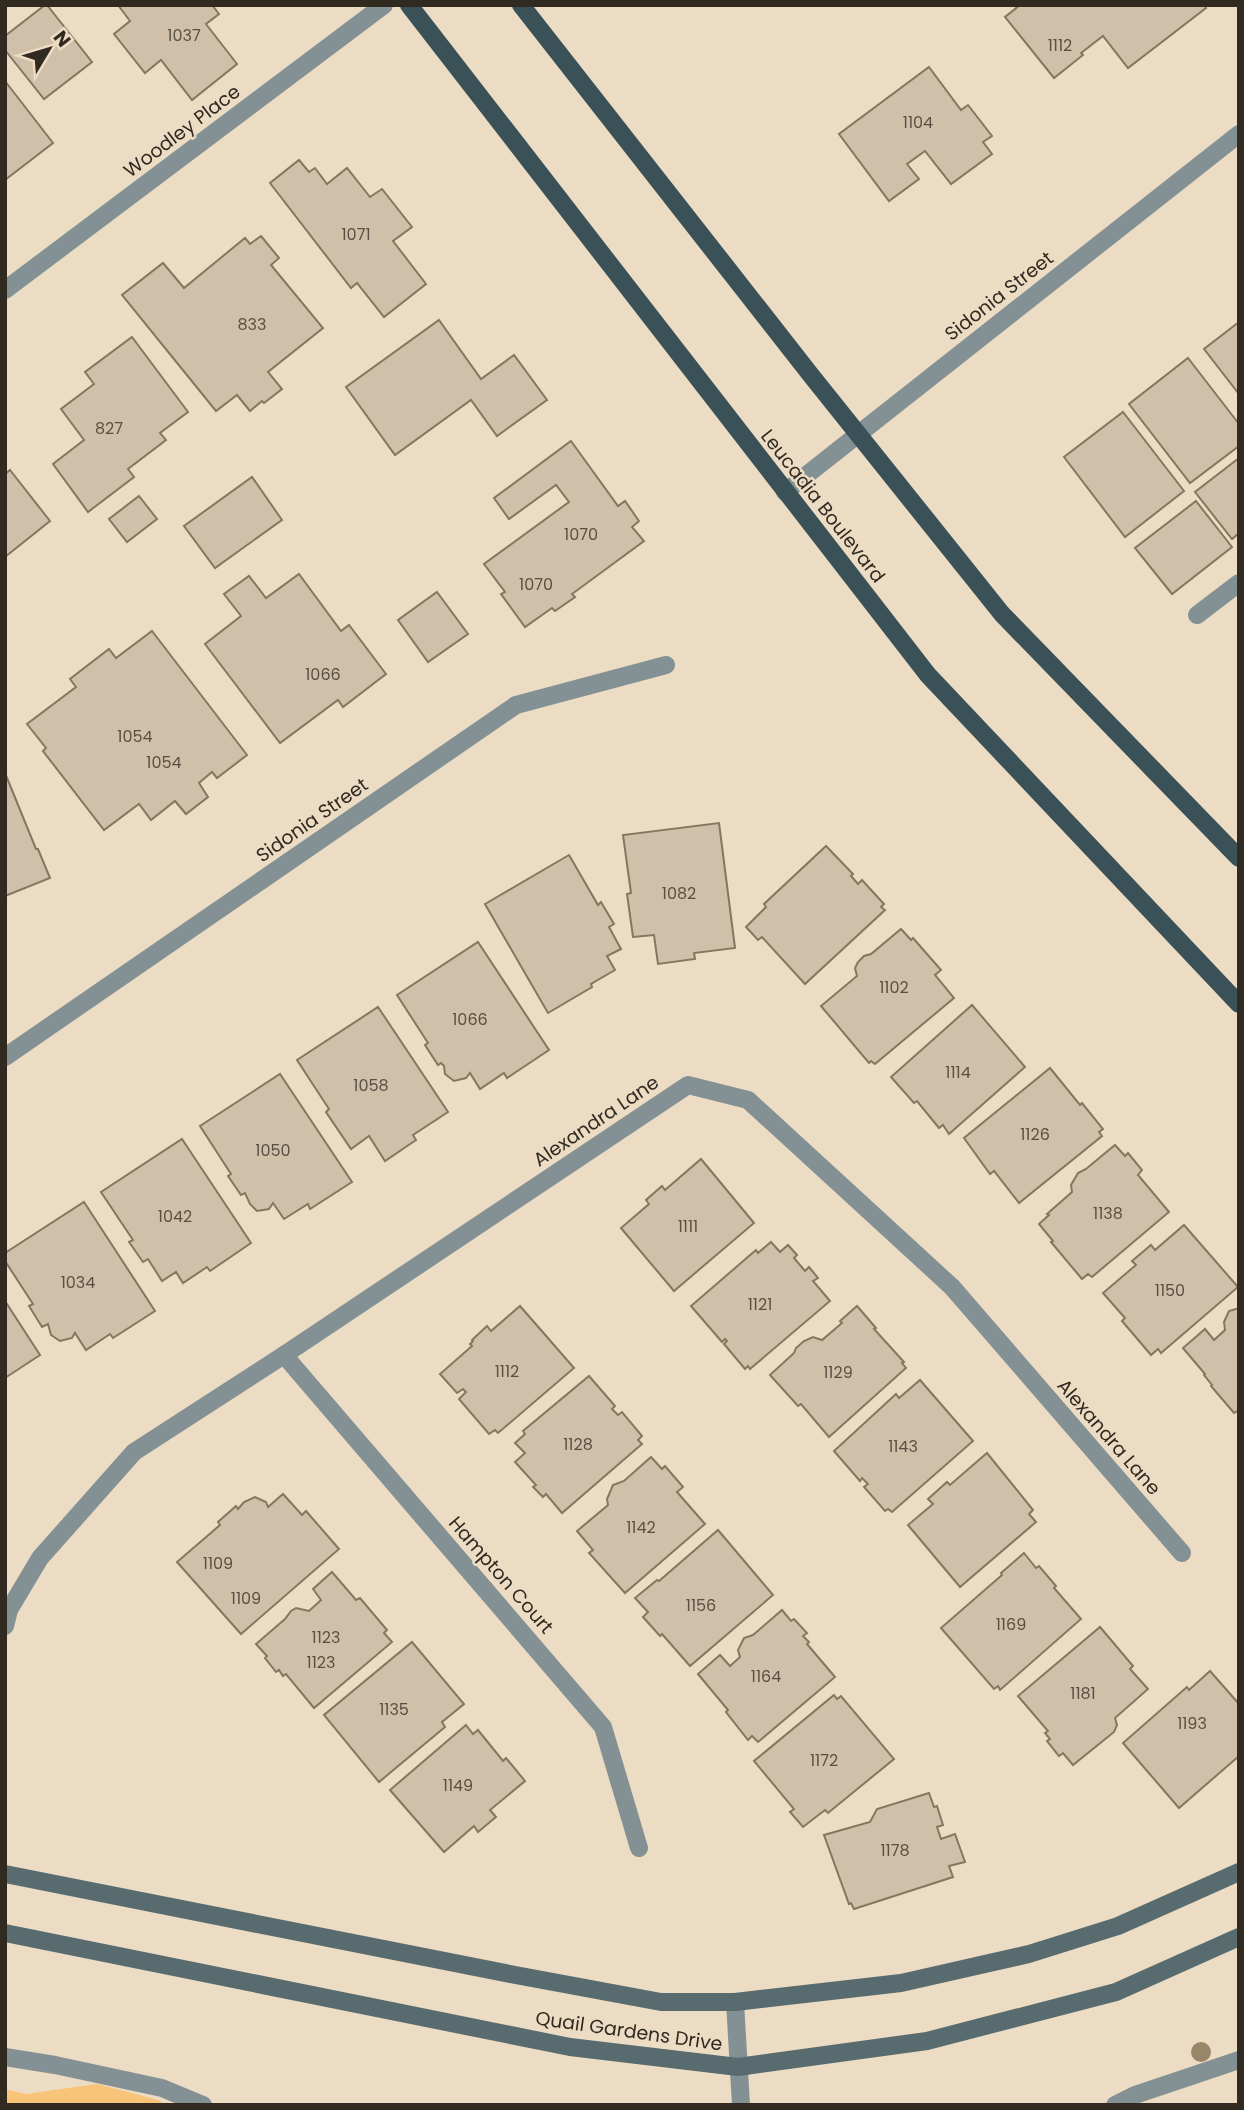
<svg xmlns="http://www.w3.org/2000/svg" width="1244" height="2110" font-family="Poppins,sans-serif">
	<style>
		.green { fill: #f8c477 }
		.building { fill: #d1c0a9; stroke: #857660; stroke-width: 2 }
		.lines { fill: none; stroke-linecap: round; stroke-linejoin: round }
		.service { stroke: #839194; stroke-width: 18 }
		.minor { stroke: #839194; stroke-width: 18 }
		.tertiary { stroke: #839194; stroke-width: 18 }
		.secondary { stroke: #586c70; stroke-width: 18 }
		.primary { stroke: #395157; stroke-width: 18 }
		.tree { fill: #998567 }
		.labels { text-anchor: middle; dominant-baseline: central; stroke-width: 5; stroke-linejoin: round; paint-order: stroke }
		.number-label { font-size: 16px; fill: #595043 }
		.street-label { font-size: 19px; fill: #312a21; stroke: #eddcc4 }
	</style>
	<rect width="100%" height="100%" fill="#eddcc4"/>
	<polygon class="green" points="97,2084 158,2100 165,2105 5,2105 5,2089 26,2094"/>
	<g class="building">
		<polygon points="45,5 47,5 92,62 44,99 5,50 5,36"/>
		<polygon points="118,5 212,5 219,14 206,24 237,64 192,100 161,60 145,73 114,34 130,21"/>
		<polygon points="1020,5 1204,5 1206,8 1128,68 1103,36 1081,53 1083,55 1054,78 1005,17"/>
		<polygon points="929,67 961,110 968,105 992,136 983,142 992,154 951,184 925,151 907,164 919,179 889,201 839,134"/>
		<polygon points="5,81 53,143 5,180"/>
		<polygon points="299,160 309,172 315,168 327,184 347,168 370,197 382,189 412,227 393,241 426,284 384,317 357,283 351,288 270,183"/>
		<polygon points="261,236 279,258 271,265 323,328 268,372 282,389 264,403 262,401 250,411 237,395 216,411 122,295 163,263 184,288 245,238 250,244"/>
		<polygon points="439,320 481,379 514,355 547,400 497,436 471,400 395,455 346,387"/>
		<polygon points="1239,322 1239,394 1204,349"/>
		<polygon points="132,337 188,412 160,433 166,440 128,469 134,477 88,512 53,464 84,440 61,409 94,384 85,372"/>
		<polygon points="1188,358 1239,424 1239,446 1190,483 1129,404"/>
		<polygon points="1123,412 1184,491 1125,537 1064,457"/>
		<polygon points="571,441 618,506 625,501 639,521 632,527 644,541 572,594 575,597 555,611 552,608 525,627 501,594 505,592 484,564 569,502 556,485 509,519 494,498"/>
		<polygon points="1239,458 1239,533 1232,539 1195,492"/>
		<polygon points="10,470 50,521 5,557 5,474"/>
		<polygon points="252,477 282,520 215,568 184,526"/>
		<polygon points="139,496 157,519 127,542 109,519"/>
		<polygon points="1196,501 1232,547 1172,594 1135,548"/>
		<polygon points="299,574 341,631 349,625 386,674 343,707 338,700 280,743 205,644 241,616 224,594 249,576 266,598"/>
		<polygon points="437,592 468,634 428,662 398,620"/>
		<polygon points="152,631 247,755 217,778 212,772 199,783 208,797 186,814 175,801 151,820 139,804 104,830 43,751 46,748 27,724 76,687 70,679 109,649 116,658"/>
		<polygon points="5,773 36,849 38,849 50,878 5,896"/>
		<polygon points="719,823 735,948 694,953 695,959 658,964 654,935 633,937 627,894 631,893 623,835"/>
		<polygon points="826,846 853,874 851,876 858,884 862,880 884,904 881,907 885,910 805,984 762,937 758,940 746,927 766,907 764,904"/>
		<polygon points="569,855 598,905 601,902 614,924 609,927 621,949 607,956 615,970 591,984 592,987 548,1013 485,904"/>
		<polygon points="901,929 911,940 913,938 941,970 935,975 954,998 875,1064 871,1061 869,1063 821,1006 857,976 855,968 858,962 864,956 871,954"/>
		<polygon points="478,942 549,1050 507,1078 504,1073 480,1089 470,1073 466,1078 454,1081 445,1074 444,1066 441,1063 438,1065 425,1045 428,1043 397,995"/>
		<polygon points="972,1005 1025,1067 949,1134 943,1125 939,1128 917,1101 914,1103 891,1077"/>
		<polygon points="378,1007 448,1112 413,1135 416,1140 385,1161 369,1136 351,1149 326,1112 329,1109 297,1060"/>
		<polygon points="1050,1068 1080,1105 1082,1103 1103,1129 1099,1132 1102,1136 1019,1203 994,1171 990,1174 964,1138"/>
		<polygon points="280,1074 352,1182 310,1209 308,1204 284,1219 273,1203 269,1209 257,1211 250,1204 245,1193 241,1195 228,1176 231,1174 200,1126"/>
		<polygon points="182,1139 251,1243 210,1271 207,1267 183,1283 176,1272 162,1281 148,1259 143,1262 129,1242 133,1240 101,1192"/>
		<polygon points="1115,1145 1125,1156 1128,1153 1142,1170 1138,1175 1169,1212 1092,1277 1088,1274 1082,1279 1051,1242 1053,1241 1039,1224 1049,1215 1047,1214 1072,1192 1071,1185 1078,1173 1086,1169"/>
		<polygon points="701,1159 754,1223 674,1291 621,1228 649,1204 646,1200 662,1186 665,1190"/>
		<polygon points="84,1202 155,1311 113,1338 110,1334 86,1350 75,1333 72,1338 60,1341 51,1335 48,1324 42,1327 29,1306 33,1304 5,1261 5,1253"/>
		<polygon points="1184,1225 1238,1287 1161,1353 1158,1349 1151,1355 1122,1321 1125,1318 1103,1293 1136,1265 1132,1261 1151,1245 1155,1250"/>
		<polygon points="771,1242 780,1252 788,1245 797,1255 794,1258 805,1271 809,1267 818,1278 813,1281 830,1301 750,1369 748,1366 745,1369 724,1344 727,1341 725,1339 722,1342 691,1306 756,1250 758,1253"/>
		<polygon points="5,1301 40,1355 5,1378"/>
		<polygon points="520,1306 574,1368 498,1433 495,1430 489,1434 459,1399 466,1392 463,1389 457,1393 440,1374 472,1346 470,1344 473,1341 472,1340 487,1326 491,1331"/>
		<polygon points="857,1306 876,1328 874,1329 904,1362 902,1363 906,1368 829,1437 801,1404 798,1406 770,1375 794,1353 796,1348 804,1341 813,1337 822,1340 842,1323 840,1321"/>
		<polygon points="1239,1308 1239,1410 1234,1413 1211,1386 1212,1385 1204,1375 1205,1374 1183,1348 1205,1329 1214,1340 1225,1330 1224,1322 1229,1311"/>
		<polygon points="589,1376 615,1406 612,1409 618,1415 622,1412 642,1436 638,1440 642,1444 562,1513 546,1494 543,1497 533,1487 536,1485 515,1462 525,1453 515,1443 525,1434 523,1431"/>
		<polygon points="920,1380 973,1441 892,1512 888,1509 885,1511 864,1487 868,1484 862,1478 860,1481 834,1451 896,1394 899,1398"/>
		<polygon points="987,1453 1033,1510 1029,1514 1036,1522 960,1587 908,1525 933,1504 928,1499 947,1482 950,1485"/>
		<polygon points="651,1457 662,1469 665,1466 683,1487 677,1492 705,1524 625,1593 589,1553 593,1550 577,1531 608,1505 607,1499 613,1485 624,1481"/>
		<polygon points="283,1494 302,1515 306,1511 339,1549 241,1634 177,1562 220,1525 218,1522 236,1506 238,1509 244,1502 255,1497 266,1502 268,1507"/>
		<polygon points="718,1530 773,1595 690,1666 662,1634 660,1636 643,1617 648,1612 635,1598 657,1580 659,1581"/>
		<polygon points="1024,1553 1036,1568 1039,1566 1056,1586 1054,1588 1081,1619 1000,1690 998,1686 994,1689 941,1628 1002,1575 1001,1573"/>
		<polygon points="332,1572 356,1600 360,1598 387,1630 384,1633 392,1642 314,1708 286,1674 283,1676 279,1670 276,1672 265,1658 267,1656 256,1644 285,1619 291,1611 296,1608 309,1611 321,1600 313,1589"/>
		<polygon points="782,1610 791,1621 794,1619 807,1633 803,1636 809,1642 807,1644 835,1677 758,1742 752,1736 748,1740 726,1712 728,1710 698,1674 720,1655 730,1666 740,1657 738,1650 744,1638 753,1635"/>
		<polygon points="1100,1627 1133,1666 1130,1669 1148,1689 1115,1718 1117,1725 1114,1732 1073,1765 1063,1753 1059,1756 1047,1741 1050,1739 1045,1733 1048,1731 1018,1696"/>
		<polygon points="412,1642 464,1704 442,1722 445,1727 379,1782 324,1715"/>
		<polygon points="1210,1671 1239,1704 1239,1756 1179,1808 1123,1743 1187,1687 1189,1690"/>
		<polygon points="834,1695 837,1699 841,1696 894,1759 828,1813 825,1810 803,1827 790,1812 794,1809 754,1761"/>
		<polygon points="466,1725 473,1734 478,1730 503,1761 506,1758 525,1781 490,1810 496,1817 478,1832 474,1826 444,1852 390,1790"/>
		<polygon points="929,1793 934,1807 937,1806 943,1825 937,1827 941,1839 955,1834 965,1862 949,1866 953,1877 854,1909 851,1903 849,1904 824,1835 870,1822 877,1809"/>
	</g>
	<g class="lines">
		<g class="service">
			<polyline points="5,2057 55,2065 162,2088 203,2105"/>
			<polyline points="1115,2105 1135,2095 1239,2060"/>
		</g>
		<g class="minor">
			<polyline points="5,290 384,5"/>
			<polyline points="785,492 1239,134"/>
			<polyline points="1197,615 1239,583"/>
			<polyline points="5,1057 516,705 666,665"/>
			<polyline points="284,1355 603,1727 639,1848"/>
			<polyline points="5,1626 9,1610 40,1558 134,1452 284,1355 688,1085 748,1100 952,1287 1182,1553"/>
		</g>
		<polyline class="tertiary" points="735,2002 741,2105"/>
		<g class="secondary">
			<polyline points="5,1874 510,1974 661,2002 735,2002 901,1983 1029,1954 1118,1926 1239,1872"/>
			<polyline points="5,1933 570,2047 738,2067 927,2041 1116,1992 1239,1937"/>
		</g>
		<g class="primary">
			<polyline points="409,5 928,675 1239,1004"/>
			<polyline points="521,5 810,374 1002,614 1239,858"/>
		</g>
	</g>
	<circle class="tree" cx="1201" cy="2052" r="10"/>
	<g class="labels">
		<g class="number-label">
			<text x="184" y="35">1037</text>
			<text x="1060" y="45">1112</text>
			<text x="918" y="122">1104</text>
			<text x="356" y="234">1071</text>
			<text x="252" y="324">833</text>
			<text x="109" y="428">827</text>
			<text x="581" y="534">1070</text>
			<text x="536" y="584">1070</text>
			<text x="323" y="674">1066</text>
			<text x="135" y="736">1054</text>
			<text x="164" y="762">1054</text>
			<text x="679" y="893">1082</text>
			<text x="894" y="987">1102</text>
			<text x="470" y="1019">1066</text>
			<text x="958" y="1072">1114</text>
			<text x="371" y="1085">1058</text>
			<text x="1035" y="1134">1126</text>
			<text x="273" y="1150">1050</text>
			<text x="1108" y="1213">1138</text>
			<text x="175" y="1216">1042</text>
			<text x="688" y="1226">1111</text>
			<text x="78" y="1282">1034</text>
			<text x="1170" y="1290">1150</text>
			<text x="760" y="1304">1121</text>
			<text x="507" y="1371">1112</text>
			<text x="838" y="1372">1129</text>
			<text x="578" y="1444">1128</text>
			<text x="903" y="1446">1143</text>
			<text x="641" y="1527">1142</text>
			<text x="218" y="1563">1109</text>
			<text x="246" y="1598">1109</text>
			<text x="701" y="1605">1156</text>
			<text x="1011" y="1624">1169</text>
			<text x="326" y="1637">1123</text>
			<text x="321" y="1662">1123</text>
			<text x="766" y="1676">1164</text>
			<text x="1083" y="1693">1181</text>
			<text x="394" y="1709">1135</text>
			<text x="1192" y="1723">1193</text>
			<text x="824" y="1760">1172</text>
			<text x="458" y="1785">1149</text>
			<text x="895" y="1850">1178</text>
		</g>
		<g class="street-label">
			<text transform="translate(182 131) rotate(-37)">Woodley Place</text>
			<text transform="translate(999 296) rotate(-38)">Sidonia Street</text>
			<text transform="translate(823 506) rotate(52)">Leucadia Boulevard</text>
			<text transform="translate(312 820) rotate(-35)">Sidonia Street</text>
			<text transform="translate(596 1121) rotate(-34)">Alexandra Lane</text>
			<text transform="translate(1109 1437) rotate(49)">Alexandra Lane</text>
			<text transform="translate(501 1575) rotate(49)">Hampton Court</text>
			<text transform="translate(629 2031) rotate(8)">Quail Gardens Drive</text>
		</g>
	</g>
	<rect width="1244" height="2110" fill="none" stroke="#312a21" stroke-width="14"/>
	<g transform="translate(49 49) rotate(52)" stroke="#eddcc4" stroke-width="5" paint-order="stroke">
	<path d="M0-5L12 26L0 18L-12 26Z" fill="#312a21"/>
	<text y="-10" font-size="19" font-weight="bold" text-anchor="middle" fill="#312a21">N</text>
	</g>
</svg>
